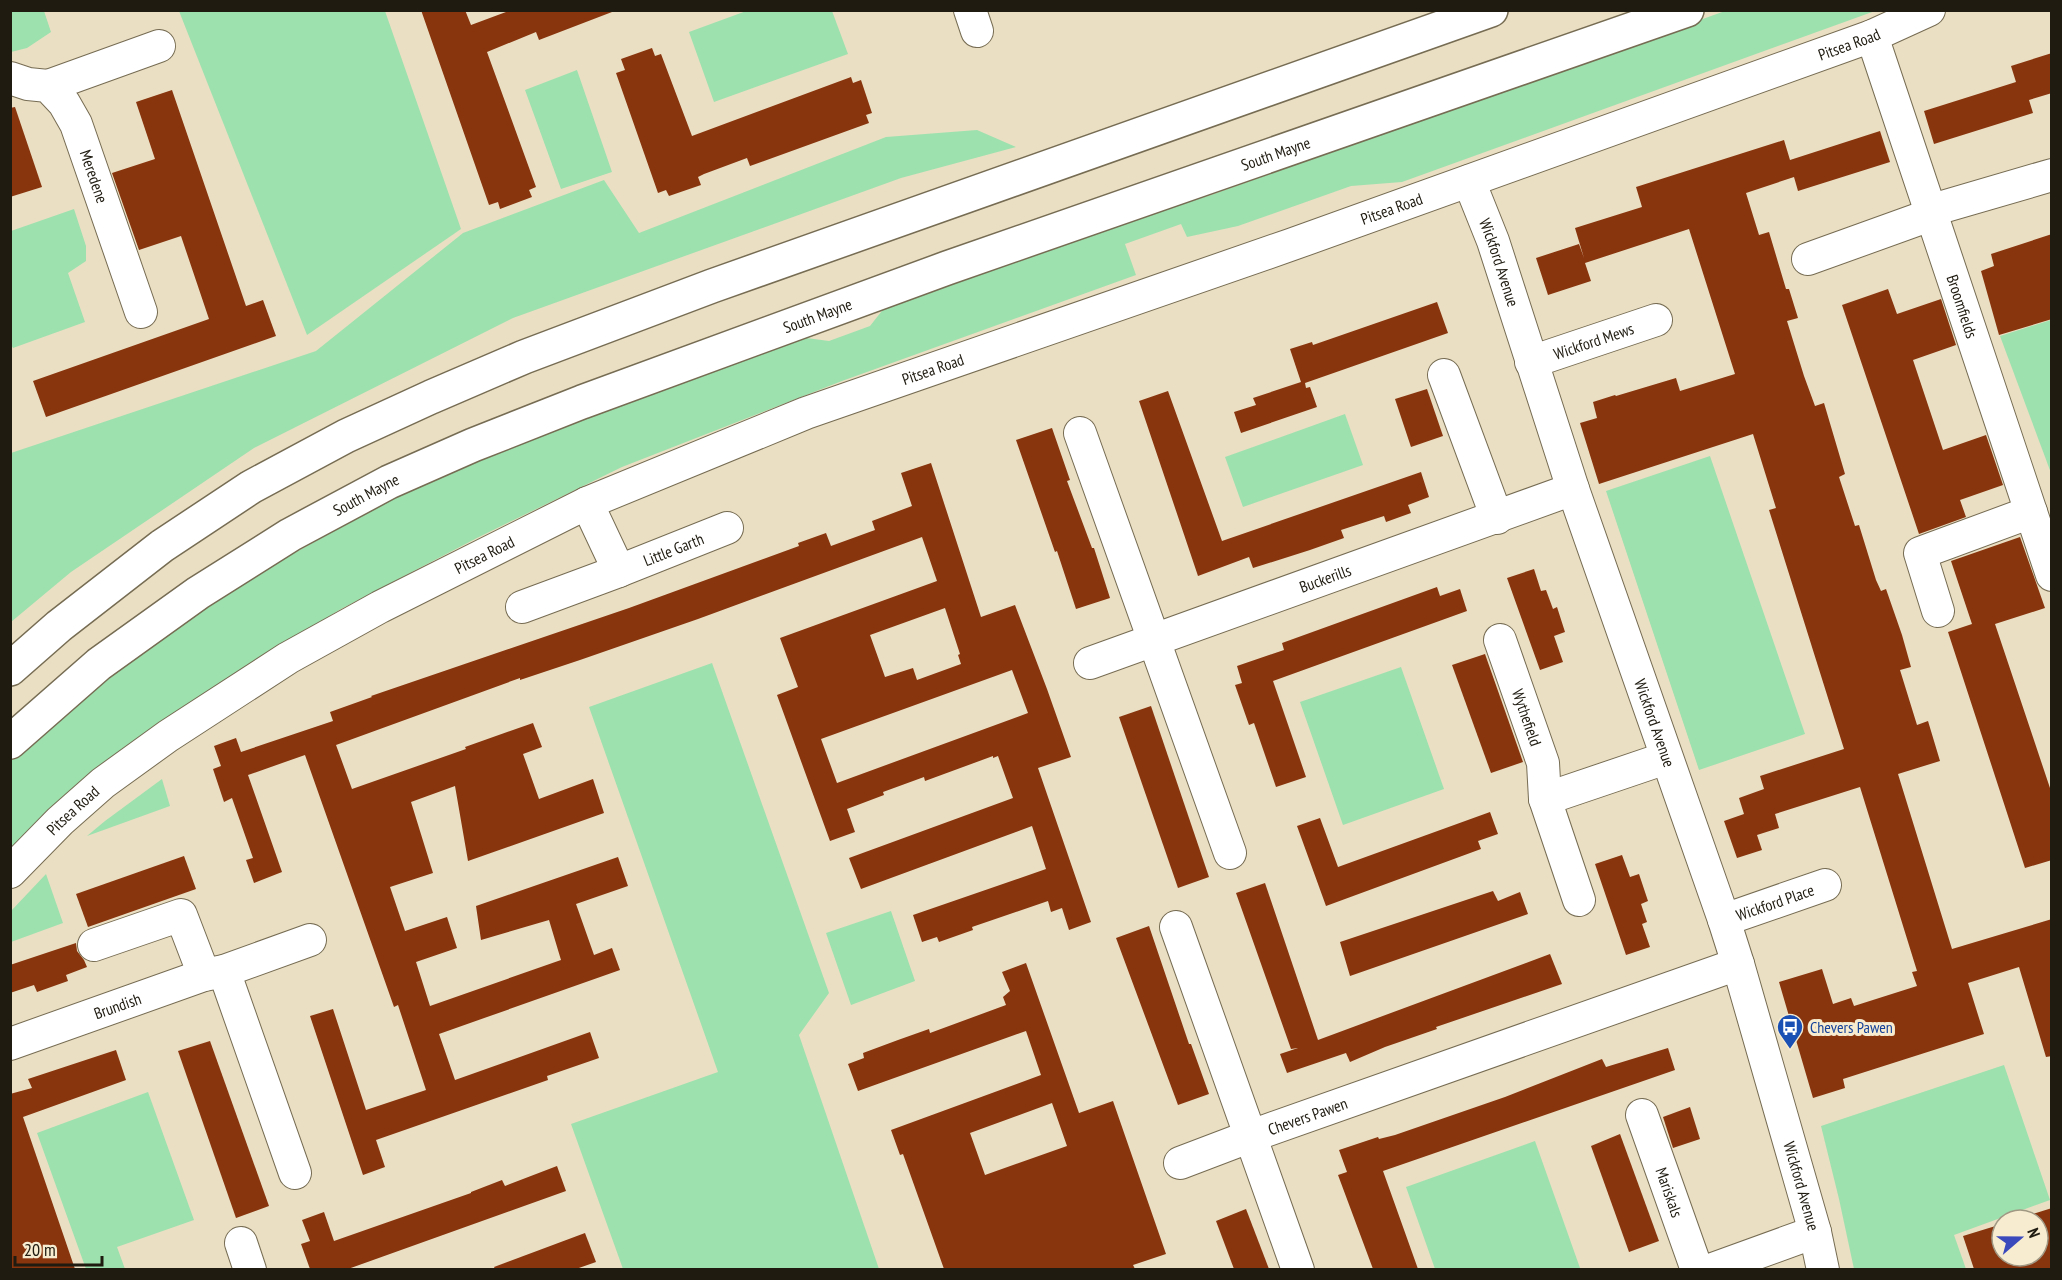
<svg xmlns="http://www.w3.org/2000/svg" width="2062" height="1280" font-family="'PT Sans Narrow',sans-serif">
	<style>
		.green { fill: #9de1af }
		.building { fill: #88340d; fill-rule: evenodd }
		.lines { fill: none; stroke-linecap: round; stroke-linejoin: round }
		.street-casing { stroke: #766c53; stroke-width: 34 }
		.primary-casing { stroke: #766c53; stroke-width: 36 }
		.street { stroke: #fff; stroke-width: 32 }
		.primary { stroke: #fff; stroke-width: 33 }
		.labels { text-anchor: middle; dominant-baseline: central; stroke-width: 6; stroke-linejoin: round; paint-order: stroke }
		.street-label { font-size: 16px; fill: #1f1b11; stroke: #f8ecd0 }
		.transit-label { font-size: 16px; fill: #164399; stroke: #f8ecd0; text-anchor: start }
	</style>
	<rect width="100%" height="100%" fill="#eadfc3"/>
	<g class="green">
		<polygon points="11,10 44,11 51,32 27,48 11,52"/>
		<polygon points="749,10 832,11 848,54 714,102 689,32"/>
		<polygon points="179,11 385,11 461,229 307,335"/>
		<polygon points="1725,11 1875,11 1402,182 1351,186 1238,226 1187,237 1181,224 1125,244 1136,275 842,381 622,467 477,538 341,609 204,693 104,764 11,852 11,761 125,665 246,580 422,482 598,411 799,337 829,341 870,326 885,307 1123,222 1211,195"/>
		<polygon points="577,70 612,172 561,189 525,90"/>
		<polygon points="977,130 1016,147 901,178 513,318 254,448 71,572 11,622 11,453 316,351 463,233 604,180 639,233 886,137"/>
		<polygon points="74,209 86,246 86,261 68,273 85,322 13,348 10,343 11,231"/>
		<polygon points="2051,320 2052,320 2051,473 2000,336"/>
		<polygon points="1345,414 1363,465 1243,507 1225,457"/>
		<polygon points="1710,456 1805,734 1699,770 1606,491"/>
		<polygon points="712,663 829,993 799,1035 879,1269 623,1269 571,1124 718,1072 589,707"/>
		<polygon points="1401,667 1444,789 1343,825 1300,702"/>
		<polygon points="162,779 170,806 87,836 105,821"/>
		<polygon points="46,874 63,923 11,942 11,911"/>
		<polygon points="891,911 915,981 851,1005 826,933"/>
		<polygon points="2004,1065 2050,1200 1954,1235 1966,1269 1854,1269 1839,1199 1821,1126"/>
		<polygon points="148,1092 194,1220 117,1247 125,1269 86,1269 37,1133"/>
		<polygon points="1535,1141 1580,1268 1435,1269 1406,1187"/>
	</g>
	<g class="building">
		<polygon points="421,10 465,10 471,25 511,10 612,10 612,12 539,40 536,32 487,52 536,187 529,190 532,197 500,209 498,202 489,205"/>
		<polygon points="652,48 655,56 661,54 692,136 851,77 853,83 861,80 872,113 866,115 869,123 750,166 747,158 704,174 698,177 701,185 669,196 666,190 658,193 616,73 625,70 621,59"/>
		<polygon points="2052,53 2052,93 2029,100 2033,113 1934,144 1924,111 2016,82 2011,66"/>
		<polygon points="172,90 246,306 263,300 276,336 46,417 33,381 209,319 181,236 139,250 112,173 155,159 136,102"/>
		<polygon points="15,107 42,187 10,197 10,108"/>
		<polygon points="1880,131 1890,162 1798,191 1794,177 1746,193 1759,235 1769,232 1786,289 1789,289 1798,318 1787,321 1804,376 1815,406 1824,403 1845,474 1839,477 1855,526 1859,525 1876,580 1881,591 1886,589 1902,635 1911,667 1900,670 1917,725 1928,721 1940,761 1898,774 1952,949 2052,919 2052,1056 2046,1057 2019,967 1968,983 1984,1034 1843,1079 1845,1088 1813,1098 1779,982 1822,969 1833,1004 1851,998 1854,1006 1917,986 1912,972 1917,971 1860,787 1775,814 1779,828 1757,835 1762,850 1737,858 1724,821 1744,814 1739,798 1764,789 1760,776 1844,749 1769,510 1776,508 1753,434 1599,484 1580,423 1597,418 1593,402 1615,395 1616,396 1676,378 1680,391 1735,374 1689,229 1585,263 1591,281 1548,295 1536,258 1579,244 1584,258 1575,228 1642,207 1636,187 1784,140 1790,160"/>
		<polygon points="2052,234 2052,319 1999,335 1981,271 1994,266 1991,254"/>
		<polygon points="1888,289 1897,314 1941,299 1956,345 1913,360 1943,450 1986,435 2003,485 1960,500 1966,517 1919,534 1842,305"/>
		<polygon points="1437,302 1448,333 1305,383 1306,388 1310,387 1317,407 1241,433 1234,412 1256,405 1253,398 1301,382 1290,349 1312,342 1313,345"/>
		<polygon points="1427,389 1443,436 1411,447 1395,399"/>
		<polygon points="1168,391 1222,541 1421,472 1429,497 1408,505 1411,513 1386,522 1384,516 1341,530 1344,538 1310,550 1253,568 1249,557 1198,576 1139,401"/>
		<polygon points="1052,428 1070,480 1067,481 1092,548 1094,548 1110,598 1076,609 1057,551 1055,552 1016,440"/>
		<path d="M931 463 981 617 1015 605 1047 689 1071 757 1038 768 1091 922 1069 930 1062 908 1051 912 1048 901 972 927 973 930 939 942 937 937 922 942 913 915 1046 869 1032 826 861 889 849 858 1013 798 998 756 993 758V756L925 781 924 777 883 792 884 795 847 809 855 832 830 841 777 695 798 687 780 638 937 581 922 537 698 619 580 660 520 680V678L336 745 352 789 466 749 465 747 533 723 542 747 523 754 539 799 593 779 604 813 468 861 455 786 411 802 433 873 390 887 405 931 447 917 457 948 416 962 430 1006 561 960 549 920 481 940 476 906 618 857 628 886 576 904 594 955 612 948 620 970 439 1034 455 1080 590 1032 599 1058 547 1076 548 1080 376 1140 385 1167 363 1175 310 1016 333 1009 366 1110 426 1090 398 1005 394 1007 305 755 248 775 282 872 254 883 246 860 253 858 232 798 224 802 213 769 221 766 214 746 236 738 241 752 333 721 330 712 372 697 371 696 629 608 799 546 798 543 826 533 831 546 875 530 872 521 912 506 901 473ZM945 608 960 654 958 655 961 664 917 680 913 668 885 677 870 635ZM1012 670 1028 713 837 783 821 739Z"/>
		<polygon points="2020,537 2045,608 1995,624 2052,794 2052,860 2025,868 1948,632 1972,624 1951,561"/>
		<polygon points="1534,569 1541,591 1546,590 1553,609 1557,607 1565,632 1554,636 1563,662 1540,670 1507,578"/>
		<polygon points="1437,587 1440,596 1460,589 1467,611 1273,681 1306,777 1276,787 1254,723 1249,725 1235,685 1242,683 1237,666 1284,650 1282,643"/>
		<polygon points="1485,654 1523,762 1491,773 1452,665"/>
		<polygon points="1151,706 1209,877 1178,888 1119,717"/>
		<polygon points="1490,812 1498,834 1478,841 1481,849 1326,906 1297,826 1320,818 1338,867"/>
		<polygon points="1622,855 1630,877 1639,874 1648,901 1641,904 1647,922 1642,924 1650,947 1626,955 1595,864"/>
		<polygon points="184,856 196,889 88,927 76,894"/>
		<polygon points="1265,883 1318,1040 1550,954 1562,984 1436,1027 1437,1029 1385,1047 1350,1062 1346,1053 1287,1073 1280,1054 1298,1048 1291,1049 1236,893"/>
		<polygon points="1493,891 1498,901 1520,892 1528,914 1350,976 1340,942"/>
		<polygon points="1149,926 1189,1044 1191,1044 1209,1094 1178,1105 1116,938"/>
		<polygon points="76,943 77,951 84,960 87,967 66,975 68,981 37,992 34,985 10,993 10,965"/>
		<path d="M1026 963 1079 1113 1113 1101 1166 1254 1133 1265 1135 1269H944L903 1154 900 1155 891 1130 1041 1075 1026 1031 858 1091 848 1064 864 1058 863 1053 898 1040 929 1029 930 1033 1006 1005 1003 997 1010 991 1002 972ZM1052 1103 1067 1146 985 1175 970 1133Z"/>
		<polygon points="210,1041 269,1206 236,1218 178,1051"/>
		<polygon points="1668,1048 1675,1070 1383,1171 1418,1269 1373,1269 1338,1175 1347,1172 1339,1150 1378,1137 1379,1139 1395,1135 1505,1097 1602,1059 1606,1067"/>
		<polygon points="116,1050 126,1080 23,1117 75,1269 10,1269 10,1094 32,1088 28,1079"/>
		<polygon points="1690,1107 1700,1139 1673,1148 1663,1117"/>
		<polygon points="1620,1134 1659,1241 1629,1252 1591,1146"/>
		<polygon points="557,1166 566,1191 348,1269 310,1269 301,1244 310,1241 302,1220 324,1212 334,1241 471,1193 471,1192 502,1180 505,1186"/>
		<polygon points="2052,1208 2052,1269 1974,1269 1963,1236 2002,1224 2002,1256 2038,1256 2038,1220 2013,1220"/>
		<polygon points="1246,1209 1269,1269 1234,1269 1216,1221"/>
		<polygon points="585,1233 596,1262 576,1269 495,1269 494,1267"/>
	</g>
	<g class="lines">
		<g class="street-casing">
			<g id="street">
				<polyline points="970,10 977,31"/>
				<path id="s1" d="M1872 36 2052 575"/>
				<path id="s2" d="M10 78 28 84 48 86 64 103 76 124 141 312"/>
				<polyline points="48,86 159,46"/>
				<path id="s3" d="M1469 181 1493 241 1573 489 1724 920 1738 964 1815 1232 1823 1270"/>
				<polyline points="1932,210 2052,175"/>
				<polyline points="1808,259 1933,214"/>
				<path id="s4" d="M1531 362 1656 320"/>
				<polyline points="1444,375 1497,518"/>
				<polyline points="1080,433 1230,853"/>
				<polyline points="587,503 619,571"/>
				<path id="s5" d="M522 607 619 571 727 528"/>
				<polyline points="1938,611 1920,553 2031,512"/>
				<path id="s6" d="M1500 640 1543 763 1545 799 1579 900"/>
				<path id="s7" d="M1090 663 1573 489"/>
				<polyline points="1545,799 1666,758"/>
				<path id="s8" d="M10 872 60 821 103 783 168 736 288 658 380 607 587 503 806 413 1290 245 1872 36 1929 10"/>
				<path id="s9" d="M1724 920 1825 885"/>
				<polyline points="1176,927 1298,1270"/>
				<polyline points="94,945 181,915 204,975"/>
				<polyline points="224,971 295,1173"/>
				<path id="s10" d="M10 1044 204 975 224 971 310 940"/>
				<path id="s11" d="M1642 1115 1697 1270"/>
				<path id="s12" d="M1180 1163 1251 1136 1738 964"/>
				<polyline points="241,1243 250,1270"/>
				<polyline points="1710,1270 1815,1232"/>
			</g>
		</g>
		<g class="primary-casing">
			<g id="primary">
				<polyline points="10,669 59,626 162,546 251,487 346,436 431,397 524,357 712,286 1491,10"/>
				<path id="s13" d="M10 742 99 664 198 593 290 535 389 482 473 445 582 402 947 268 1687 10"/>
			</g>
		</g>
		<use href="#street" class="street"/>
		<use href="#primary" class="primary"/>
	</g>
	<defs>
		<g id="bus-pin" transform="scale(1.35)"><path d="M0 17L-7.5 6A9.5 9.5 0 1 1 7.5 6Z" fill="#1a4fb4" stroke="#f8ecd0"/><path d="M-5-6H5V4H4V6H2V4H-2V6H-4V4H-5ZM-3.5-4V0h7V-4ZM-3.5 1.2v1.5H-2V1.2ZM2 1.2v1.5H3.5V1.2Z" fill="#fff"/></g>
	</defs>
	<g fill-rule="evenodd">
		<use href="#bus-pin" x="1790" y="1027"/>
	</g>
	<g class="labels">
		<g class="street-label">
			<text stroke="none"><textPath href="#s8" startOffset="2032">Pitsea Road</textPath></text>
			<text stroke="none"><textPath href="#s13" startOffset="1407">South Mayne</textPath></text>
			<text stroke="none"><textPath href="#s2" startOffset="142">Meredene</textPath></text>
			<text stroke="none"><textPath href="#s8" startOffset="1546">Pitsea Road</textPath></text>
			<text stroke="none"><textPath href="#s3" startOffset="87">Wickford Avenue</textPath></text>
			<text stroke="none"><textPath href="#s1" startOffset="285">Broomfields</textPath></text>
			<text stroke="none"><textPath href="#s13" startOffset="921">South Mayne</textPath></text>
			<text stroke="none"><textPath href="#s4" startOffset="66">Wickford Mews</textPath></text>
			<text stroke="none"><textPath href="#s8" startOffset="1060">Pitsea Road</textPath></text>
			<text stroke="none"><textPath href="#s13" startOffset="435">South Mayne</textPath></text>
			<text stroke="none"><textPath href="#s5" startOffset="162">Little Garth</textPath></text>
			<text stroke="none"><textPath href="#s8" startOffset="574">Pitsea Road</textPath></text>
			<text stroke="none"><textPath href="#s7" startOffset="250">Buckerills</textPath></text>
			<text stroke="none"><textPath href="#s6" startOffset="82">Wythefield</textPath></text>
			<text stroke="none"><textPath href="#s3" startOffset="573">Wickford Avenue</textPath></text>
			<text stroke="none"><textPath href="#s8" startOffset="88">Pitsea Road</textPath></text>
			<text stroke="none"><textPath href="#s9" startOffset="54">Wickford Place</textPath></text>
			<text stroke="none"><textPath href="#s10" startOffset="114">Brundish</textPath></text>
			<text stroke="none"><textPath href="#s12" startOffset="136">Chevers Pawen</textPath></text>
			<text stroke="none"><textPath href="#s3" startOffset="1059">Wickford Avenue</textPath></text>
			<text stroke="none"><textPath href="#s11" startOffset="82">Mariskals</textPath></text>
		</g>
		<g class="transit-label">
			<text x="1810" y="1027">Chevers Pawen</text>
		</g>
	</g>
	<rect width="2062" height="1280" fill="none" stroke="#1f1b11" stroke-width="24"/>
	<g transform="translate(2020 1238) rotate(70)"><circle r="28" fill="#f8ecd0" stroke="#a19884" stroke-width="1.5"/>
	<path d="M0-4.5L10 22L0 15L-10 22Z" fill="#3a49bc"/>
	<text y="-9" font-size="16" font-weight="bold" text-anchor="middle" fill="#1f1b11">N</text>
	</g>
	<path d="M15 1256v9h87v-9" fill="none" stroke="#1f1b11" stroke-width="3"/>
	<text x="24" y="1256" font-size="18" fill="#1f1b11" stroke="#f8ecd0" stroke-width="4.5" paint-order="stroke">20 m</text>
</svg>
